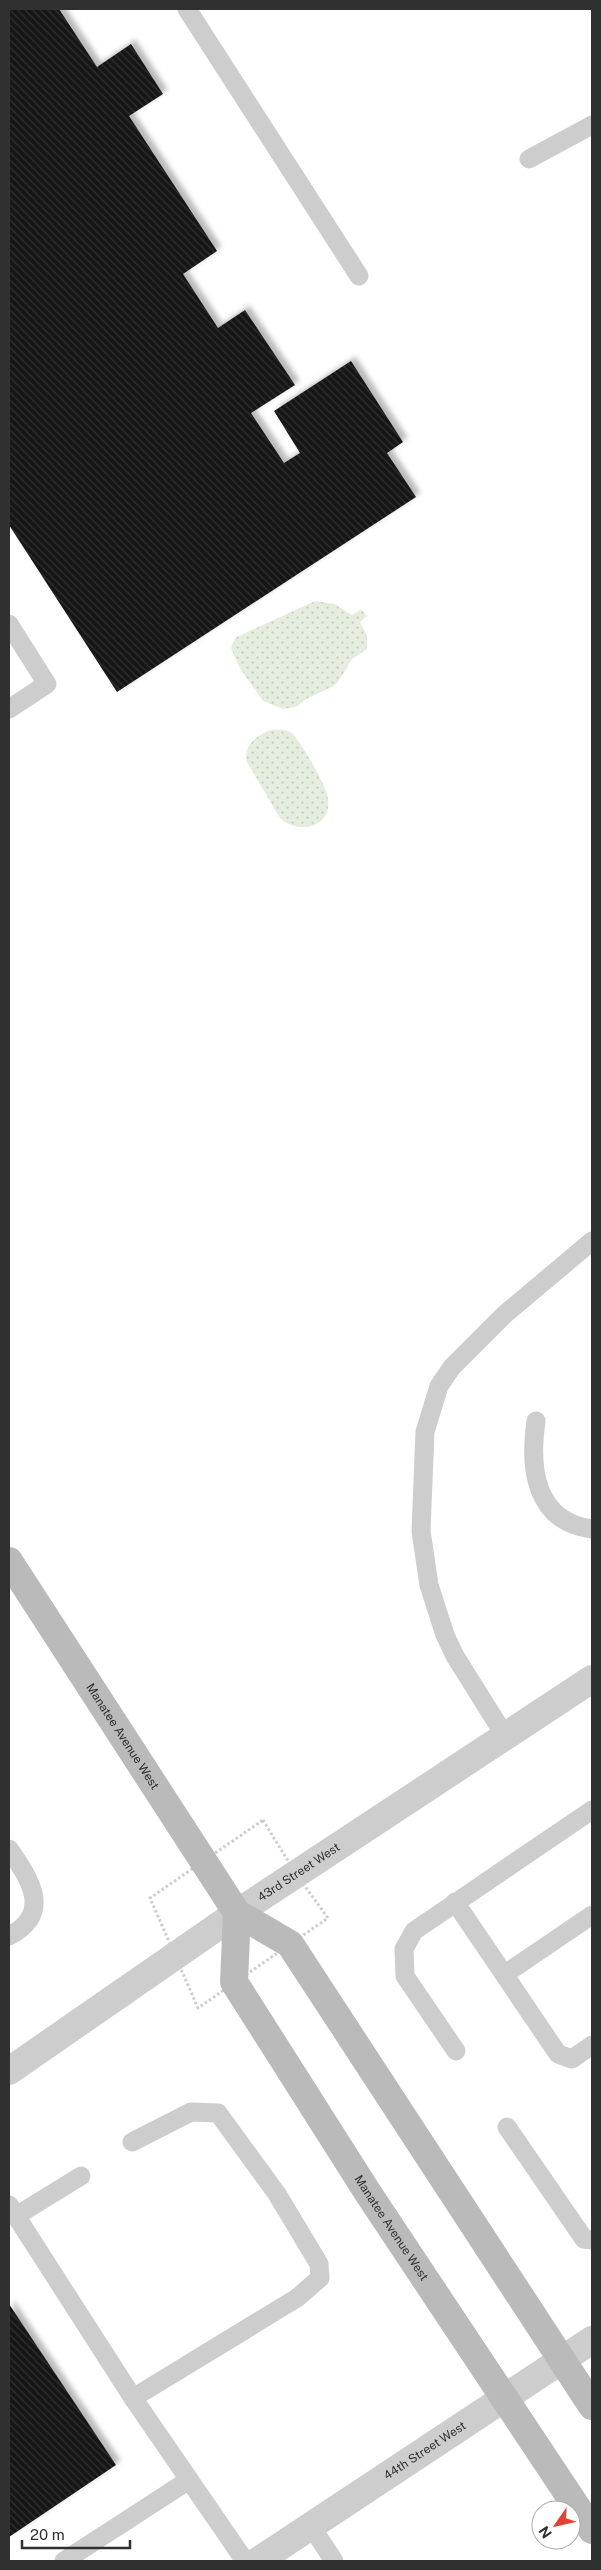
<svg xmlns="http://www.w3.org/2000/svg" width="601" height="2570" font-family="'Public Sans',sans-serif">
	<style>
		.park { fill: url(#park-dots) }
		.building { fill: url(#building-back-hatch); filter: url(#shadow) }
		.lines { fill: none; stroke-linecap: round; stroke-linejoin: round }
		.path { stroke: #cdcdcd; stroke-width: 3; stroke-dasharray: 2.5 2.5; stroke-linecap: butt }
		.service { stroke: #cdcdcd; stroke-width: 19 }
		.minor { stroke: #cdcdcd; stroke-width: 28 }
		.tertiary { stroke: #cdcdcd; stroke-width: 28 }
		.secondary { stroke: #bababa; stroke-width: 28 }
		.labels { text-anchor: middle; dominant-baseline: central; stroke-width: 5; stroke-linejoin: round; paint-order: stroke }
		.street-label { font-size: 12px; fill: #303030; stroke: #fff }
	</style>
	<defs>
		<pattern id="park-dots" width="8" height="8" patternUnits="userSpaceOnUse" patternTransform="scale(1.25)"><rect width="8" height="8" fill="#e4edde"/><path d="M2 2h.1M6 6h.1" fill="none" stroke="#c4ccbf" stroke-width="1.8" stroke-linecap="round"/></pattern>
		<pattern id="building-back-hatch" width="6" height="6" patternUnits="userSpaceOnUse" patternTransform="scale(1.25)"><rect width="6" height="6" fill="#171717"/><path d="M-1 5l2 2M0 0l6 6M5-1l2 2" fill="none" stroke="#303030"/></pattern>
		<filter id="shadow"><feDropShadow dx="4.5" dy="-4.5" stdDeviation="2.5" flood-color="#0004"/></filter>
	</defs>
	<rect width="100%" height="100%" fill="#fff"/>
	<g class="park">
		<polygon points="315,601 335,604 352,615 361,609 367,616 360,622 367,636 367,649 352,659 338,682 332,687 306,699 296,707 283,709 263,701 239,667 231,648 235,638 241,635"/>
		<path d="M270 730C276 730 284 729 290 732 299 737 327 787 328 799 332 828 298 835 280 818L247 762C243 745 257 736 270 730Z"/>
	</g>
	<g class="building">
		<polygon points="9,9 59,9 97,67 131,44 163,94 129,116 217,251 183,274 218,328 245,310 295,385 251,413 284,463 300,453 274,411 351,361 403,442 387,453 416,497 117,692 9,525"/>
		<polygon points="9,2304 116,2465 9,2537"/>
	</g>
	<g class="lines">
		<polygon class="path" points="263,1820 296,1874 328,1918 198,2008 150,1898"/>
		<g class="service">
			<polyline points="187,9 359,276"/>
			<polyline points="529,159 592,125"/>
			<polyline points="9,624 47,684 9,709"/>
			<path d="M536 1421C529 1468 535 1522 592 1529"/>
			<polyline points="505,1736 455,1656 445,1635 429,1585 421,1531 425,1432 439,1386 452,1367 504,1315 592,1241"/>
			<path d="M9 1849C30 1879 53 1913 9 1936"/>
			<polyline points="455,1902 558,2054 572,2059 592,2045"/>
			<polyline points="505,1974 592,1915"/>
			<polyline points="456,2051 405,1976 404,1949 414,1931 592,1810"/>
			<polyline points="507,2127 584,2239 592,2240"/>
			<polyline points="132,2142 191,2112 218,2113 277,2194 319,2264 320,2278 297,2298 133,2398 245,2561"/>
			<polyline points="9,2205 133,2398"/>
			<polyline points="16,2216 81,2176"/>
			<polyline points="311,2526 334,2561"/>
			<polyline points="64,2561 189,2480"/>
		</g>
		<g class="minor">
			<polyline points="9,2071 237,1913"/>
			<path id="s1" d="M258 2561 592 2340"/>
		</g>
		<path class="tertiary" id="s2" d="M237 1913 592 1679"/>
		<g class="secondary">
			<path id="s3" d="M9 1561 237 1913 290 1944 592 2406"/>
			<path id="s4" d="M237 1913 234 1982 368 2193 592 2530"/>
		</g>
	</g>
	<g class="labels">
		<g class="street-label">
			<text stroke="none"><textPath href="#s3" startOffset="209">Manatee Avenue West</textPath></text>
			<text stroke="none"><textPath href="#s2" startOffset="74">43rd Street West</textPath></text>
			<text stroke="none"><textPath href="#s4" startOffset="361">Manatee Avenue West</textPath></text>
			<text stroke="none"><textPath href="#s1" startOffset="200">44th Street West</textPath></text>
		</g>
	</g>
	<rect width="601" height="2570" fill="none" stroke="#303030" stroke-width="20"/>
	<g transform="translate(556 2525) rotate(236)"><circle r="24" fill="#ffffff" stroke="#acacac"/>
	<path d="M0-4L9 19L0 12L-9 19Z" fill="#e44135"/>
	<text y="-8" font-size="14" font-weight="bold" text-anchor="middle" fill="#303030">N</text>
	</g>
	<path d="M22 2540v8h108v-8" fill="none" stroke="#303030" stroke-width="2.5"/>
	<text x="30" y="2540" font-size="15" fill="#303030" stroke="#ffffff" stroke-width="4" paint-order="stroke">20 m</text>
</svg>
